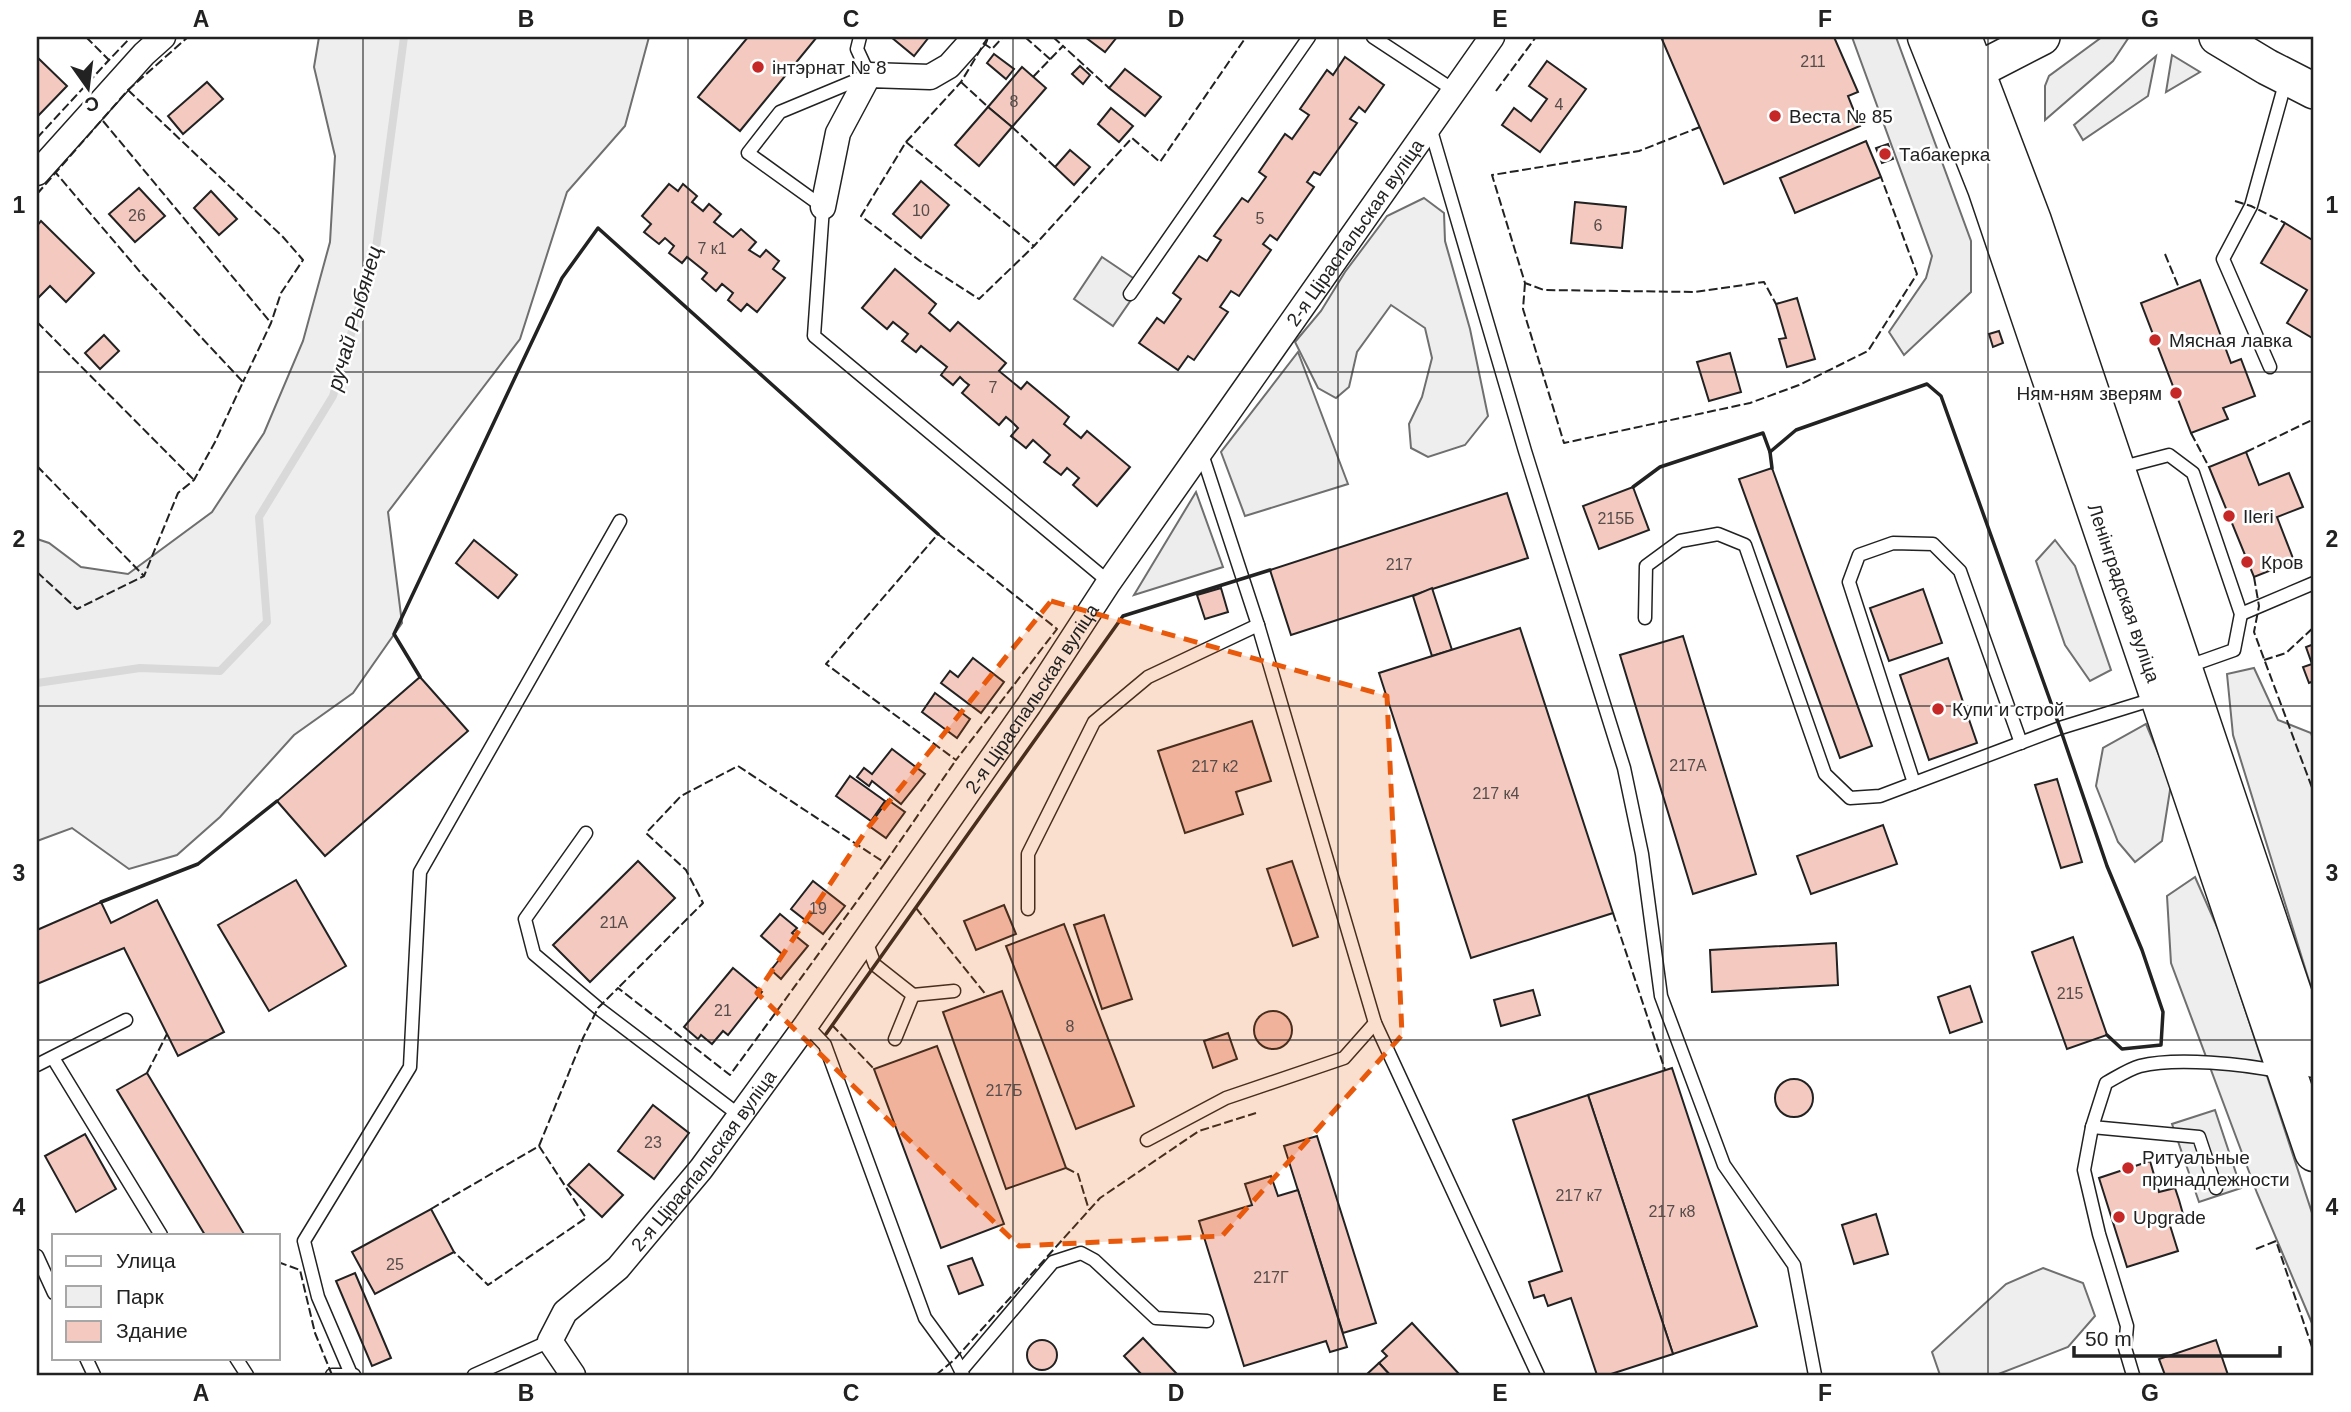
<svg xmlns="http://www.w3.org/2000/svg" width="2351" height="1412" font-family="Helvetica,sans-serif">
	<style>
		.green { fill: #eee; stroke: #6f6f6f; stroke-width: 2 }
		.parking { fill: #ededed; stroke: #6f6f6f; stroke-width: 2 }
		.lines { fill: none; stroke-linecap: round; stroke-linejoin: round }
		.stream { stroke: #d9d9d9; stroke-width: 8 }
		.building { fill: #f3c9c0; stroke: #222; stroke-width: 2 }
		.lane-casing { stroke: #222; stroke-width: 15 }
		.street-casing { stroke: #222; stroke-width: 27 }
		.secondary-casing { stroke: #222; stroke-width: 38 }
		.primary-casing { stroke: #222; stroke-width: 41 }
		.lane { stroke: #fff; stroke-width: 12 }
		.street { stroke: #fff; stroke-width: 24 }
		.secondary { stroke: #fff; stroke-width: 35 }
		.primary { stroke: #fff; stroke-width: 38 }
		.fence { stroke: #222; stroke-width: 2; stroke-dasharray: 9 3.5; stroke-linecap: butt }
		.wall { stroke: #222; stroke-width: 3.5 }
		.marked { fill: #e8590c; fill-opacity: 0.2; stroke: #e8590c; stroke-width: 5; stroke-dasharray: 14 9; stroke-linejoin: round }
		.grid { fill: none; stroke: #222; stroke-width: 2; stroke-opacity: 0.55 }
		.poi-dot { fill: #c62828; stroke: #fff; stroke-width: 2.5 }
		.labels { text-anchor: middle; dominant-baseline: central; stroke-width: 5; stroke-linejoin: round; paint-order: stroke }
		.number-label { font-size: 16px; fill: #564c4a }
		.poi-label { font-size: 19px; fill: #222; stroke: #fff; text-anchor: start }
		.street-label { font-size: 19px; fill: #222; stroke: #fff }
		.water-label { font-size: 21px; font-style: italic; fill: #222; stroke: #fff }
		.neatline { fill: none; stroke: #222; stroke-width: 2.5 }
		.grid-label { font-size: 23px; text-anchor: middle; font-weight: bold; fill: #222 }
	</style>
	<rect width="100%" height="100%" fill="#fff"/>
	<g class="green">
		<polygon points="319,37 649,37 625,126 567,192 520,339 388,512 402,623 353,693 294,735 220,817 177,855 129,869 72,828 37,841 37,539 49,543 81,567 128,574 212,512 264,433 303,341 330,242 335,156 314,67"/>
		<polygon points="2102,37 2129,37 2113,61 2045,120 2045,86 2049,76"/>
		<polygon points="2172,55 2200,72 2166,92"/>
		<polygon points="2156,56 2148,96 2083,140 2074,125"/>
		<polygon points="1424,198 1444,213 1445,241 1470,329 1488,416 1465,445 1428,457 1411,448 1409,424 1422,397 1432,358 1425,328 1391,305 1357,352 1349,387 1336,398 1318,388 1295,342 1321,311 1345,272 1387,216"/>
		<polygon points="2055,540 2075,566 2111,670 2090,681 2065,645 2036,561"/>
		<polygon points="2254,668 2278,720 2311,733 2314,742 2314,997 2233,735 2227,674"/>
		<polygon points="2146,724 2171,784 2162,841 2135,862 2118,842 2096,786 2103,748"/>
		<polygon points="2195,877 2221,936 2314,1219 2314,1328 2257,1193 2171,963 2167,896"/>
		<polygon points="2043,1268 2083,1283 2095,1316 2068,1347 1996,1375 1940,1375 1932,1352 2006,1284"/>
	</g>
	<g class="parking">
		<polygon points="1852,37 1896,37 1971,241 1971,292 1904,355 1889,332 1926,278 1932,256"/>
		<polygon points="1102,257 1142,284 1113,326 1074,299"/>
		<polygon points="1298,352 1348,484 1245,516 1221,452"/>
		<polygon points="1196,492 1223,567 1134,595"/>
		<polygon points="2215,1110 2241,1188 2199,1202 2172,1124"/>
	</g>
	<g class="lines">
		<polyline class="stream" points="37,683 140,668 220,671 267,622 259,517 333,396 376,248 404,37"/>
	</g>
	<g class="building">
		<polygon points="748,37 817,37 740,131 698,97"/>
		<polygon points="891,37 929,37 914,56"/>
		<polygon points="1085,37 1117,37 1105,52"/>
		<polygon points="1661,37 1834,37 1858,92 1848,96 1860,126 1724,184"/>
		<polygon points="994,54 1014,69 1006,79 987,63"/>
		<polygon points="37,57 67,86 37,117"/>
		<polygon points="1345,57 1384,85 1365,112 1359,107 1350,119 1357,123 1320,175 1314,172 1307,182 1314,187 1277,240 1270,235 1263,244 1271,250 1239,296 1231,291 1220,307 1228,312 1194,360 1188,356 1178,370 1139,343 1157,318 1164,323 1181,299 1173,293 1199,256 1207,261 1221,240 1214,236 1242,198 1248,202 1266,177 1259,172 1285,134 1292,139 1309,115 1300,109 1327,70 1333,75"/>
		<polygon points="1547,61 1586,89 1540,152 1502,125 1514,108 1531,121 1547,99 1529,86"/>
		<polygon points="1080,66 1090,75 1083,84 1072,74"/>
		<polygon points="1022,67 1046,88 1012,127 988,107"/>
		<polygon points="1125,69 1161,97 1145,116 1109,88"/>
		<polygon points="207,82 223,99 183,134 168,116"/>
		<polygon points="988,107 1012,127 979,166 955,145"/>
		<polygon points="1111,108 1133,126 1119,142 1098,124"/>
		<polygon points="1866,141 1881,177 1795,213 1780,178"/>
		<polygon points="1888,144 1893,159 1882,163 1876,148"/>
		<polygon points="1070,150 1090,167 1074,185 1055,167"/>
		<polygon points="921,181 949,205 921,238 893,214"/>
		<polygon points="669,184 678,191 683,184 697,196 692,202 703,211 709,204 721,214 714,222 733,237 741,229 756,242 749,250 760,257 766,250 779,261 773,269 785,278 757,312 747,304 741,311 728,300 733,293 722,284 716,291 702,279 707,273 687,257 682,263 669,253 674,246 665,238 659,244 644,232 651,224 642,216"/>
		<polygon points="139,188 165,216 135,242 109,214"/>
		<polygon points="211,191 237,219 219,235 194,208"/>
		<polygon points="1575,202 1626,207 1622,248 1571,243"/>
		<polygon points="41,221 94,273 66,302 50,286 37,299 37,226"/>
		<polygon points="2285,223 2314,241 2314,339 2287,323 2307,290 2261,263"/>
		<polygon points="895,269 936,304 929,313 950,331 958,322 1006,363 999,371 1021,389 1027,382 1069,417 1064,424 1081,438 1087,431 1130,467 1097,506 1073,485 1079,478 1067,468 1061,475 1044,462 1050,455 1033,440 1026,448 1011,436 1018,428 1012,422 1006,417 999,425 962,393 969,385 964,381 960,377 953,385 941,375 947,367 921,346 916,352 902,341 908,334 893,322 887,329 862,308"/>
		<polygon points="2200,280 2231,363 2241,359 2255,396 2223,408 2228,419 2191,433 2141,303"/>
		<polygon points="1797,298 1815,359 1787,367 1779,339 1786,338 1776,304"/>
		<polygon points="1999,331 2003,343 1993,347 1989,334"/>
		<polygon points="104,335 119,351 100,369 85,353"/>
		<polygon points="1730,353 1741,392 1709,401 1697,362"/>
		<polygon points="2246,452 2259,485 2289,473 2303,507 2277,517 2294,561 2254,577 2209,467"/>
		<polygon points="1772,468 1872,746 1840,758 1739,479"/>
		<polygon points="1633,487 1649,530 1599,549 1583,506"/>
		<polygon points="1507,493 1528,558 1291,635 1270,570"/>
		<polygon points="474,540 517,575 498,598 456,563"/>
		<polygon points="1221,588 1228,612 1205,619 1197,595"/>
		<polygon points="1432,588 1452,650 1432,656 1413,596"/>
		<polygon points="1923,589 1942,643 1889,661 1870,608"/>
		<polygon points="1520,628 1613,913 1471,958 1379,673"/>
		<polygon points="1683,636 1756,874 1693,894 1620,655"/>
		<polygon points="2314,644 2314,681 2309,683 2303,667 2312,664 2306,647"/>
		<polygon points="973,658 1004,682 981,713 941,683 950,671 958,677"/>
		<polygon points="1948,658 1977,743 1929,760 1900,675"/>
		<polygon points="420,677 468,731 325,856 277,801"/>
		<polygon points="935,693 970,719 957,738 922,712"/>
		<polygon points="1252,721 1271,781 1236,792 1243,814 1185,833 1158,751"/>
		<polygon points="892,749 925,774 901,804 872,781 869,786 857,777 864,768 872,774"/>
		<polygon points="850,776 885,801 871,821 836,796"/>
		<polygon points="2057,779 2082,862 2061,868 2035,785"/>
		<polygon points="888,800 905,812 886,838 869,826"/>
		<polygon points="1883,825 1897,864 1811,894 1797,856"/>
		<polygon points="638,861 675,898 590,982 553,945"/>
		<polygon points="1292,861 1318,937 1293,946 1267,869"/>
		<polygon points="296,880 346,966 269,1011 218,925"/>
		<polygon points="813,881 845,906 823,934 791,909"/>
		<polygon points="157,900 224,1032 178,1056 124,948 37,984 37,930 101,902 111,923"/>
		<polygon points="1004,905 1016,934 976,950 964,921"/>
		<polygon points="780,914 797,928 792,933 808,946 781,979 771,970 783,955 761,936"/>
		<polygon points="1104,915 1132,999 1102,1009 1074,925"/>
		<polygon points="1064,924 1134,1106 1076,1129 1006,946"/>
		<polygon points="2073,937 2107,1035 2067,1049 2032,952"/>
		<polygon points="1836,943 1838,985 1712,992 1710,950"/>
		<polygon points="733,968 762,992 728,1035 723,1031 712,1044 701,1035 698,1039 684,1027"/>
		<polygon points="1970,986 1982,1022 1950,1033 1938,997"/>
		<polygon points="1533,990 1540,1015 1501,1026 1494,1000"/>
		<polygon points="1002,991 1066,1168 1006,1189 943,1012"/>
		<circle cx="1273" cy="1030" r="19"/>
		<polygon points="1228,1033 1237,1059 1213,1068 1204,1041"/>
		<polygon points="937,1046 1004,1224 941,1248 874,1069"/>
		<polygon points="1672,1068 1757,1326 1673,1354 1588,1095"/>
		<polygon points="147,1073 244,1234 242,1235 205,1235 117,1090"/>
		<circle cx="1794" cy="1098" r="19"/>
		<polygon points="1588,1095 1673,1354 1608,1375 1597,1375 1571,1298 1548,1306 1544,1295 1534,1298 1529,1282 1562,1271 1513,1120"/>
		<polygon points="653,1105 689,1133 654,1179 618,1151"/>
		<polygon points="85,1134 116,1189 76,1212 45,1156"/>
		<polygon points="1317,1136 1376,1323 1343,1333 1284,1146"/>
		<polygon points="2150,1161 2159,1192 2175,1188 2179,1200 2183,1214 2168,1219 2178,1251 2127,1267 2099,1178"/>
		<polygon points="589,1164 623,1195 602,1217 568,1185"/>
		<polygon points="1271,1176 1278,1196 1298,1190 1347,1347 1330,1352 1326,1341 1244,1366 1199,1221 1252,1205 1245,1184"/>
		<polygon points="431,1209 454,1252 375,1294 352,1252"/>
		<polygon points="1876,1214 1888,1254 1854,1264 1842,1225"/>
		<polygon points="972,1258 983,1285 959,1294 948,1266"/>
		<polygon points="355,1273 391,1358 372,1366 336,1281"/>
		<polygon points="1412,1323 1460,1375 1390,1375 1379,1363 1387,1356 1382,1351"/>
		<polygon points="1143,1338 1176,1373 1174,1375 1142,1375 1124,1356"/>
		<polygon points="2216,1340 2228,1375 2165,1375 2159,1359"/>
		<circle cx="1042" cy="1355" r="15"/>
		<polygon points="1379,1363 1390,1375 1366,1375"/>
	</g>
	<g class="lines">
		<g class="lane-casing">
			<g id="lane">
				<polyline points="860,37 857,49 869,75 780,112 748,153 823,207 814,336 1109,582"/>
				<polyline points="1373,37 1455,91"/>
				<polyline points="1430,127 1525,451 1624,768 1642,854 1661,996 1724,1165 1794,1265 1815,1375"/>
				<polyline points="1130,294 1309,37"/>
				<polyline points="2270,367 2223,259 2251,206 2286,80"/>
				<polyline points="1201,451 1258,625 1375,1023 1538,1375"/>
				<polyline points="2119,468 2169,455 2193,473 2241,614 2234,650 2186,667"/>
				<polyline points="2241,614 2314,583"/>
				<polyline points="1645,618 1646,566 1680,541 1718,534 1745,545 1825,774 1850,798 1880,796 2060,728 2157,698"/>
				<polyline points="1914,783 1849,582 1859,555 1893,543 1933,544 1960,571 2021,743"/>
				<polyline points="586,833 525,919 534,954 598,1008 739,1115"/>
				<polyline points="1028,909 1028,854 1094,722 1148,677 1258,625"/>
				<polyline points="865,938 875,965 913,995 895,1039"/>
				<polyline points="913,995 954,991"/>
				<polyline points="806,1025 825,1045 925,1318 955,1359 963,1375"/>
				<polyline points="53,1058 161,1235"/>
				<polyline points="37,1065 126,1020"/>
				<polyline points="2092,1127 2084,1170 2099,1234 2127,1326 2125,1348 2133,1375"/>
				<polyline points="1147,1140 1226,1098 1344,1058 1375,1023"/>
				<path d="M2216 1188 2199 1137 2092 1127 2106 1083C2117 1077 2129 1069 2140 1066 2176 1057 2245 1064 2281 1072"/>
				<polyline points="37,1256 54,1293"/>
				<polyline points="86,1358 94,1375"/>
				<polyline points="236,1358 247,1375"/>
				<polyline points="961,1371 1053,1262 1081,1253 1094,1260 1156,1318 1207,1321"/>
				<polyline points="351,1374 318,1297 304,1241 410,1067 420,872 620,521"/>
				<polyline points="332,1375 354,1375"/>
				<polyline points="474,1375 550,1341"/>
			</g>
		</g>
		<g class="street-casing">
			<g id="street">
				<polyline points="37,173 144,54 163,37"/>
				<polyline points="823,207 838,133 869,75 930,77 949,66 975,37"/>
				<path id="s1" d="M573 1375 550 1341 565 1312 618 1268 701 1169 806 1025 1029 705 1109 582 1492 37"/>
			</g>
		</g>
		<g class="secondary-casing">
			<g id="secondary">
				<polyline points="2217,37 2267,67 2314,91"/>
				<polyline points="1976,71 2042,37"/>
			</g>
		</g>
		<g class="primary-casing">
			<g id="primary">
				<path id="s2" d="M1927 37 1987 188 2314 1152"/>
				<polyline points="1962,37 2032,221 2314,1058"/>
			</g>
		</g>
		<use href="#lane" class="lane"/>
		<use href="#street" class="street"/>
		<use href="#secondary" class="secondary"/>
		<use href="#primary" class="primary"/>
		<g class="fence">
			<polyline points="86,37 109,60 131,37"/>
			<polyline points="988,37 961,82 906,142 861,216 920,261 979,299 1034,246 1132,138 1160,162 1246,37"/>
			<polyline points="1025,37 1051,60"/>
			<polyline points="1053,37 1063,46"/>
			<polyline points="983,43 992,49 1003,37"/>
			<polyline points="1033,77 1063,46 1109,88"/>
			<polyline points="961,82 988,107"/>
			<polyline points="128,90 283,237 303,260 281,293 271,323 243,382"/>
			<polyline points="1496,91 1536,37"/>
			<polyline points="103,121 271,323"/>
			<polyline points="1012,127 1055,167"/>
			<polyline points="1700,127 1639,151 1492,175 1525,283 1544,290 1695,292 1764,282 1776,304"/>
			<polyline points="37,138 109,60"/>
			<polyline points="906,142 1034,246"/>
			<polyline points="37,194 128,90 188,37"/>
			<polyline points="2235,201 2251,206 2285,223"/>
			<polyline points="2165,254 2179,288"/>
			<polyline points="1525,283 1523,309 1564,443 1750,403 1799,385 1868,351 1917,274 1881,177"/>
			<polyline points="37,322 194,480"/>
			<polyline points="2191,433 2209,467"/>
			<polyline points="2246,452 2314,419"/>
			<polyline points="37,466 144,576"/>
			<polygon points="938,534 1057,629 956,760 826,664"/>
			<polyline points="37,572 77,609 144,576 178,493 194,480 215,442 243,382 141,273 56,173"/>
			<polyline points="2254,577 2259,606 2254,632 2314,793"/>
			<polyline points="2264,660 2286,653 2314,627"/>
			<polyline points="885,863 956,760"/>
			<polyline points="916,908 987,996"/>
			<polyline points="1613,913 1665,1070"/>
			<polyline points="832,1025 874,1069"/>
			<polyline points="147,1073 167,1034"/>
			<polyline points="539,1146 583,1038 598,1008 618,988 730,1075 885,863 738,766 681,796 646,833 686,870 703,903 618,988"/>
			<polyline points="1066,1168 1078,1174 1089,1210"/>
			<polyline points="431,1209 539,1146 586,1218 488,1285 454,1252"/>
			<polyline points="2256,1249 2276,1241 2314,1353"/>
			<polyline points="278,1262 300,1270 315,1333 332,1375"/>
			<polyline points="936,1375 955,1359 1100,1198 1199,1131 1256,1113"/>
		</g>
		<g class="wall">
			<polyline points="1772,468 1770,452 1796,430 1927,384 1941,396 2060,728 2107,866 2142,950 2163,1012 2161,1045 2122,1049 2107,1035"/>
			<polyline points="1633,487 1660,467 1763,433 1770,452"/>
			<polyline points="420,677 394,634 562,278 598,228 938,534"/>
			<polyline points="101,902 198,864 277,801"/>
			<polyline points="826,1034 1123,616 1270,570"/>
		</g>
	</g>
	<path class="marked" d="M1051 601 1387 696 1402 1035 1222 1236 1019 1246 757 993 867 829Z"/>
	<path class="grid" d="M363 37V1375M688 37V1375M1013 37V1375M1338 37V1375M1663 37V1375M1988 37V1375M37 372H2314M37 706H2314M37 1040H2314"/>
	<g class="poi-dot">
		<circle cx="758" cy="67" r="7"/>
		<circle cx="1775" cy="116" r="7"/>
		<circle cx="1885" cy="154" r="7"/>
		<circle cx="2155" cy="340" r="7"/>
		<circle cx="2176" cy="393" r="7"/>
		<circle cx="2229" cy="516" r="7"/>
		<circle cx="2247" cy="562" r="7"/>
		<circle cx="1938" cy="709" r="7"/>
		<circle cx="2128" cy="1168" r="7"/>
		<circle cx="2119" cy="1217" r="7"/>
	</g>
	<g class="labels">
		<g class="number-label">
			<text x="1813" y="61">211</text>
			<text x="1014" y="101">8</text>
			<text x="1559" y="104">4</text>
			<text x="921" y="210">10</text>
			<text x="137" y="215">26</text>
			<text x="1260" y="218">5</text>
			<text x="1598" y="225">6</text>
			<text x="712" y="248">7 к1</text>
			<text x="993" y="387">7</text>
			<text x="1616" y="518">215Б</text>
			<text x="1399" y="564">217</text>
			<text x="1688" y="765">217А</text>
			<text x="1215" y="766">217 к2</text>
			<text x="1496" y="793">217 к4</text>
			<text x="818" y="908">19</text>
			<text x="614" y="922">21А</text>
			<text x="2070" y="993">215</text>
			<text x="723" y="1010">21</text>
			<text x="1070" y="1026">8</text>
			<text x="1004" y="1090">217Б</text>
			<text x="653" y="1142">23</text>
			<text x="1579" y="1195">217 к7</text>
			<text x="1672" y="1211">217 к8</text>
			<text x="395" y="1264">25</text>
			<text x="1271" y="1277">217Г</text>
		</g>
		<g class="poi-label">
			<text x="772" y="67">інтэрнат № 8</text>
			<text x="1789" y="116">Веста № 85</text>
			<text x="1899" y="154">Табакерка</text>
			<text x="2169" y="340">Мясная лавка</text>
			<text x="2162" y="393" text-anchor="end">Ням-ням зверям</text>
			<text x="2243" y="516">Ileri</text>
			<text x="2261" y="562">Кров</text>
			<text x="1952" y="709">Купи и строй</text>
			<text x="2142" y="1157">Ритуальные<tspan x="2142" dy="22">принадлежности</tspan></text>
			<text x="2133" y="1217">Upgrade</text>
		</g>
		<g class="street-label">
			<text stroke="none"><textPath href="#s1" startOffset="1414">2-я Ціраспальская вуліца</textPath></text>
			<text stroke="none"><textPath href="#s2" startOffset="590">Ленінградская вуліца</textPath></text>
			<text stroke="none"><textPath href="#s1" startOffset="847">2-я Ціраспальская вуліца</textPath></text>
			<text stroke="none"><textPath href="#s1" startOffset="280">2-я Ціраспальская вуліца</textPath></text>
		</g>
		<g class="water-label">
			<text transform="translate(354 318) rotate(-74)">ручай Рыбянец</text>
		</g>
	</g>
	<rect width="2351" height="1412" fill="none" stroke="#ffffff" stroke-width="77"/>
	<rect x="52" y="1234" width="228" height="126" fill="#ffffff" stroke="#a7a7a7" stroke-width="2"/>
	<rect x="66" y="1256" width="35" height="10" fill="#ffffff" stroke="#a7a7a7" stroke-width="2"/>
	<text x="116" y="1268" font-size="21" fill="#222222">Улица</text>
	<rect x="66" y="1286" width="35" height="21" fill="#eeeeee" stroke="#a7a7a7" stroke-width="2"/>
	<text x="116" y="1304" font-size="21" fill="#222222">Парк</text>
	<rect x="66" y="1321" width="35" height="21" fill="#f3c9c0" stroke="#a7a7a7" stroke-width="2"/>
	<text x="116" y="1338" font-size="21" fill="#222222">Здание</text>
	<g transform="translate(88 88) rotate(166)" stroke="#ffffff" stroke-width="5" paint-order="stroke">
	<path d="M0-5L12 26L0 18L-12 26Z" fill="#222222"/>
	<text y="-10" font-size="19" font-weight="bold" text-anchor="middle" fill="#222222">С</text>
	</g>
	<path d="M2074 1346v10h206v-10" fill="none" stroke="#222222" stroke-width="3.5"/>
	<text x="2085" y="1346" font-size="21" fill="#222222" stroke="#ffffff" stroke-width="5" paint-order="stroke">50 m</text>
	<rect x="38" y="38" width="2274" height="1336" class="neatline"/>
	<g class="grid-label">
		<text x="201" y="27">A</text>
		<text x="526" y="27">B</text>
		<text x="851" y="27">C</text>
		<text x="1176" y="27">D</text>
		<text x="1500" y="27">E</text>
		<text x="1825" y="27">F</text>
		<text x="2150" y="27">G</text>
		<text x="19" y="213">1</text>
		<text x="2332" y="213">1</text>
		<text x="19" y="547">2</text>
		<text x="2332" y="547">2</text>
		<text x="19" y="881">3</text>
		<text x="2332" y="881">3</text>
		<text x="19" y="1215">4</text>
		<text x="2332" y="1215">4</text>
		<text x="201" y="1401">A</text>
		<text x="526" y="1401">B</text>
		<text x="851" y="1401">C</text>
		<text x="1176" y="1401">D</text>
		<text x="1500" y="1401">E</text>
		<text x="1825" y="1401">F</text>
		<text x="2150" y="1401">G</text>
	</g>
</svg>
